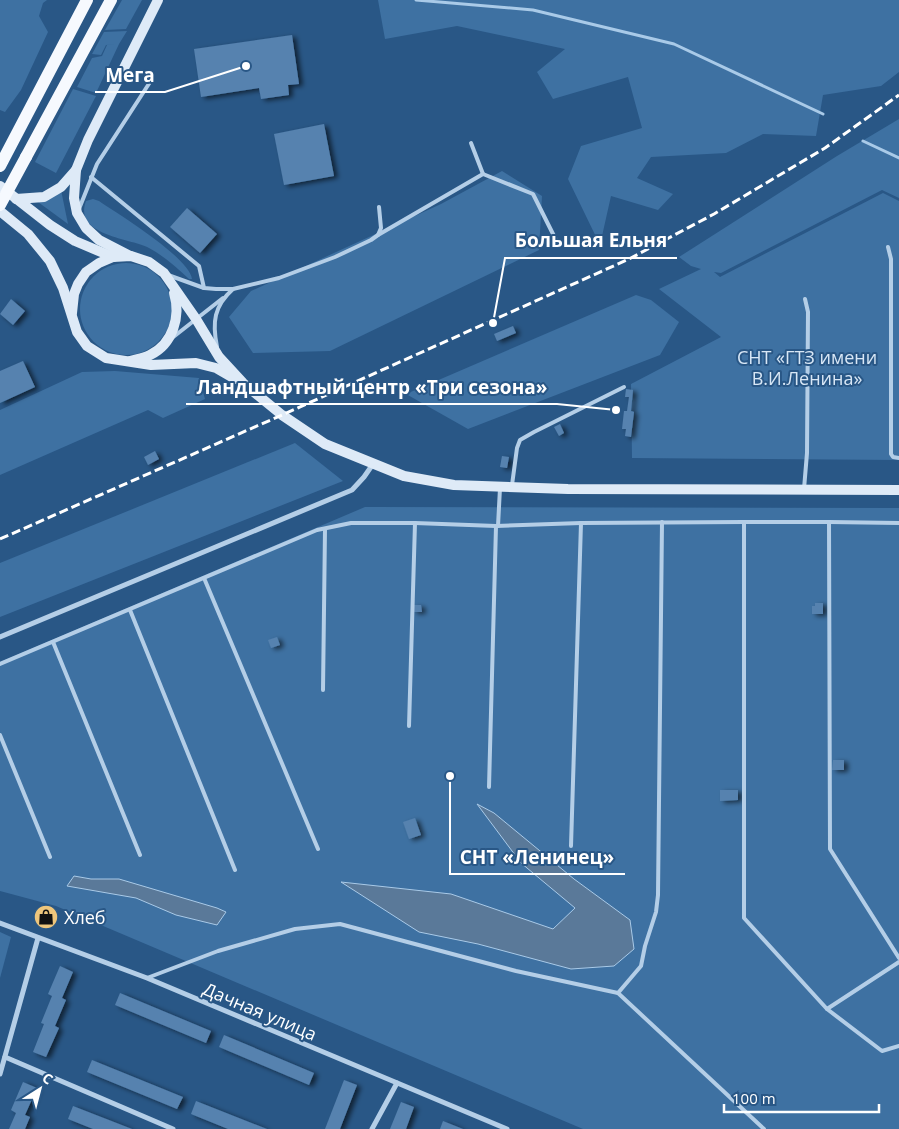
<svg xmlns="http://www.w3.org/2000/svg" width="899" height="1129" font-family="'Open Sans',sans-serif">
	<style>
		.green { fill: #3e71a2 }
		.water { fill: #5a7999; stroke: #a9cae8 }
		.lines { fill: none; stroke-linecap: round; stroke-linejoin: round }
		.stream { stroke: #a9cae8; stroke-width: 3 }
		.building { fill: #5682af; filter: url(#shadow) }
		.service { stroke: #b4cee7; stroke-width: 4 }
		.minor { stroke: #b4cee7; stroke-width: 5 }
		.secondary { stroke: #deeaf7; stroke-width: 10 }
		.primary { stroke: #f6f9fe; stroke-width: 12 }
		.rail { stroke: #fff; stroke-width: 3; stroke-dasharray: 9 4; stroke-linecap: butt }
		.primary-bridge { stroke: #f6f9fe; stroke-width: 12 }
		.labels { text-anchor: middle; dominant-baseline: central; stroke-width: 4; stroke-linejoin: round; paint-order: stroke }
		.park-label { font-size: 18px; fill: #d8e7f6; stroke: #295786 }
		.poi-label { font-size: 18px; fill: #fff; stroke: #295786; text-anchor: start }
		.street-label { font-size: 18px; fill: #fff; stroke: #295786 }
		.leader { fill: none; stroke: #fff; stroke-width: 2 }
		.callout-dot { fill: #fff; stroke: #295786; stroke-width: 2 }
		.callout-label { font-size: 19px; text-anchor: middle; font-weight: bold; fill: #fff; stroke: #295786; stroke-width: 4; stroke-linejoin: round; paint-order: stroke }
	</style>
	<defs>
		<filter id="shadow"><feDropShadow dx="4" dy="2" stdDeviation="2.5" flood-color="#0009"/></filter>
	</defs>
	<rect width="100%" height="100%" fill="#295786"/>
	<g class="green">
		<polygon points="0,0 47,0 43,3 39,16 48,32 21,90 5,112 0,110"/>
		<polygon points="122,0 142,0 126,29 105,30"/>
		<polygon points="378,0 899,0 899,72 881,86 823,95 816,136 763,134 726,153 651,157 637,178 673,194 658,210 611,196 600,245 568,179 581,146 642,128 628,77 553,99 537,72 565,49 457,26 385,39"/>
		<polygon points="127,31 119,44 96,93 77,87 92,58 102,56 107,45 117,44 106,45 101,55 92,54 104,32"/>
		<polygon points="73,89 96,96 56,173 35,162"/>
		<polygon points="899,119 899,198 882,190 721,273 714,272 720,277 883,193 899,201 899,460 632,458 631,384 721,337 659,289 701,269 691,266 679,257 837,156"/>
		<polygon points="502,171 542,196 539,250 330,351 253,353 229,317 251,291 441,204"/>
		<polygon points="61,190 68,224 38,202"/>
		<path d="M93 199 99 201C118 214 189 257 192 279H189C177 268 164 256 149 248 130 238 73 236 86 201Z"/>
		<circle cx="126" cy="309" r="46"/>
		<polygon points="636,295 651,300 679,322 660,355 468,429 406,394"/>
		<polygon points="115,371 199,378 205,399 163,418 148,410 0,475 0,410 82,372"/>
		<polygon points="295,443 343,481 0,617 0,563"/>
		<polygon points="365,507 899,508 899,1129 583,1129 56,906 0,891 0,662"/>
		<polygon points="0,932 11,937 0,978"/>
	</g>
	<g class="water">
		<polygon points="477,804 494,813 574,879 630,920 634,949 614,966 571,969 478,944 419,932 341,882 451,894 553,929 575,908 521,863"/>
		<polygon points="74,876 91,879 119,879 217,908 226,912 217,925 176,915 136,898 67,886"/>
	</g>
	<g class="lines">
		<g class="stream">
			<polyline points="416,0 533,10 674,44 823,114"/>
			<polyline points="863,141 899,158"/>
		</g>
	</g>
	<g class="building">
		<polygon points="292,35 299,84 288,85 289,95 261,99 259,88 201,97 194,49"/>
		<polygon points="324,124 334,176 284,185 274,134"/>
		<polygon points="187,208 217,234 200,253 170,227"/>
		<polygon points="11,299 25,311 13,325 0,314"/>
		<polygon points="513,326 516,333 497,341 494,334"/>
		<polygon points="23,361 35,387 0,403 0,371"/>
		<polygon points="626,389 633,390 631,411 634,412 631,437 625,436 626,429 622,429 624,411 627,411 629,397 625,397"/>
		<polygon points="560,424 564,433 559,436 554,427"/>
		<polygon points="155,451 159,459 148,465 144,457"/>
		<polygon points="502,456 509,457 507,468 500,467"/>
		<polygon points="815,603 823,603 823,614 812,614 812,606 815,606"/>
		<polygon points="413,605 421,605 422,612 413,612"/>
		<polygon points="277,637 280,645 271,648 268,640"/>
		<polygon points="833,760 844,760 844,770 832,770"/>
		<polygon points="720,790 738,790 738,800 720,801"/>
		<polygon points="415,818 421,835 409,839 403,822"/>
		<polygon points="60,966 73,972 62,998 66,1000 55,1026 59,1028 46,1057 33,1052 44,1024 41,1023 52,996 48,994"/>
		<polygon points="120,993 211,1031 206,1043 115,1005"/>
		<polygon points="224,1035 314,1073 309,1085 219,1047"/>
		<polygon points="92,1060 183,1097 177,1109 87,1072"/>
		<polygon points="344,1080 357,1085 340,1129 325,1129"/>
		<polygon points="23,1082 37,1088 25,1115 30,1117 25,1129 9,1129 16,1113 11,1110"/>
		<polygon points="196,1101 267,1129 228,1129 191,1114"/>
		<polygon points="401,1102 414,1107 406,1129 390,1129"/>
		<polygon points="73,1106 132,1129 93,1129 68,1119"/>
		<polygon points="443,1121 463,1129 440,1129"/>
	</g>
	<g class="lines">
		<g class="service">
			<polyline points="471,143 483,174"/>
			<polyline points="91,177 199,266 204,288"/>
			<polyline points="79,209 97,164 152,79"/>
			<polyline points="378,235 483,174 533,194 559,246"/>
			<polyline points="888,247 891,259 891,454 893,457 899,458"/>
			<polyline points="168,275 204,288 216,289 233,289 279,278 335,257 371,240 378,235 381,228 379,207"/>
			<polyline points="172,338 223,298"/>
			<path d="M217 347C212 322 214 306 233 289"/>
			<polyline points="512,485 517,448 520,440 534,432 624,387"/>
			<polyline points="804,489 807,453 808,312 805,299"/>
			<polyline points="662,522 658,895 656,912 645,946 641,966 618,993 764,1129"/>
			<polyline points="829,522 899,523"/>
			<polyline points="498,526 500,488"/>
			<polyline points="204,578 318,849"/>
			<polyline points="130,610 235,870"/>
			<polyline points="53,642 140,855"/>
			<polyline points="0,664 317,530 351,523 415,523 496,526 581,523 744,522"/>
			<polyline points="323,690 325,529"/>
			<polyline points="409,726 415,523"/>
			<polyline points="0,735 50,857"/>
			<polyline points="489,787 496,526"/>
			<polyline points="571,846 581,523"/>
			<polyline points="899,958 830,849 829,522 744,522 744,918 827,1009 882,1051 899,1046"/>
			<polyline points="147,978 218,951 295,929 340,924 516,971 618,993"/>
			<polyline points="827,1009 899,962"/>
		</g>
		<g class="minor">
			<polyline points="0,637 352,490 364,477 373,464"/>
			<polyline points="0,923 147,978 507,1129"/>
			<polyline points="5,1057 173,1129"/>
			<polyline points="0,1074 38,938"/>
			<polyline points="372,1129 397,1083"/>
		</g>
		<g class="secondary">
			<polyline points="0,186 50,225 75,241 113,257"/>
			<polyline points="16,199 44,197 61,187 76,170"/>
			<polyline points="0,211 28,234 50,261 63,288 77,332 87,346 106,358 151,365 196,363 216,368 235,379"/>
			<polyline points="130,256 99,240 86,228 77,213 74,198 76,170 88,140 158,0"/>
			<polyline points="72,313 74,294 78,284 86,272 99,263 113,257 131,256 149,262 164,273 196,319 219,357 243,383 282,415 325,444 404,476 454,485 568,489 899,490"/>
			<path d="M130 361C137 359 144 358 150 355 173 344 181 316 174 293"/>
		</g>
		<g class="primary">
			<polyline points="26,157 111,0"/>
			<polyline points="0,166 87,0"/>
		</g>
		<polyline class="rail" points="0,539 282,415 629,259 714,214 825,148 899,95"/>
		<polyline class="primary-bridge" points="0,205 26,157"/>
	</g>
	<defs>
		<g id="shop-disc" transform="scale(1.25)"><circle r="9.5" fill="#eec67c" stroke="#295786"/><path d="M-5-2.5h2.3a2.7 3.5 0 0 1 5.4 0H5L5.5 6h-11ZM-1.5-2.5h3a1.5 2.3 0 0 0-3 0Z" fill="#111"/></g>
	</defs>
	<g fill-rule="evenodd">
		<use href="#shop-disc" x="46" y="917"/>
	</g>
	<g class="labels">
		<g class="park-label">
			<text x="807" y="357">СНТ «ГТЗ имени<tspan x="807" dy="21">В.И.Ленина»</tspan></text>
		</g>
		<g class="poi-label">
			<text x="64" y="917">Хлеб</text>
		</g>
		<g class="street-label">
			<text transform="translate(260 1011) rotate(23)">Дачная улица</text>
		</g>
	</g>
	<path class="leader" d="M246 66L165 92H95M493 323L505 258H677M616 410L557 404H186M450 776L450 874H625"/>
	<g class="callout-dot">
		<circle cx="246" cy="66" r="5"/>
		<circle cx="493" cy="323" r="5"/>
		<circle cx="616" cy="410" r="5"/>
		<circle cx="450" cy="776" r="5"/>
	</g>
	<g class="callout-label">
		<text x="130" y="82">Мега</text>
		<text x="591" y="247">Большая Ельня</text>
		<text x="372" y="394">Ландшафтный центр «Три сезона»</text>
		<text x="537" y="864">СНТ «Ленинец»</text>
	</g>
	<g transform="translate(40 1089) rotate(36)" stroke="#295786" stroke-width="4" paint-order="stroke">
	<path d="M0-4L9 19L0 12L-9 19Z" fill="#ffffff"/>
	<text y="-8" font-size="14" font-weight="bold" text-anchor="middle" fill="#ffffff">С</text>
	</g>
	<path d="M724 1104v8h155v-8" fill="none" stroke="#ffffff" stroke-width="2.5"/>
	<text x="732" y="1104" font-size="15" fill="#ffffff" stroke="#295786" stroke-width="4" paint-order="stroke">100 m</text>
</svg>
